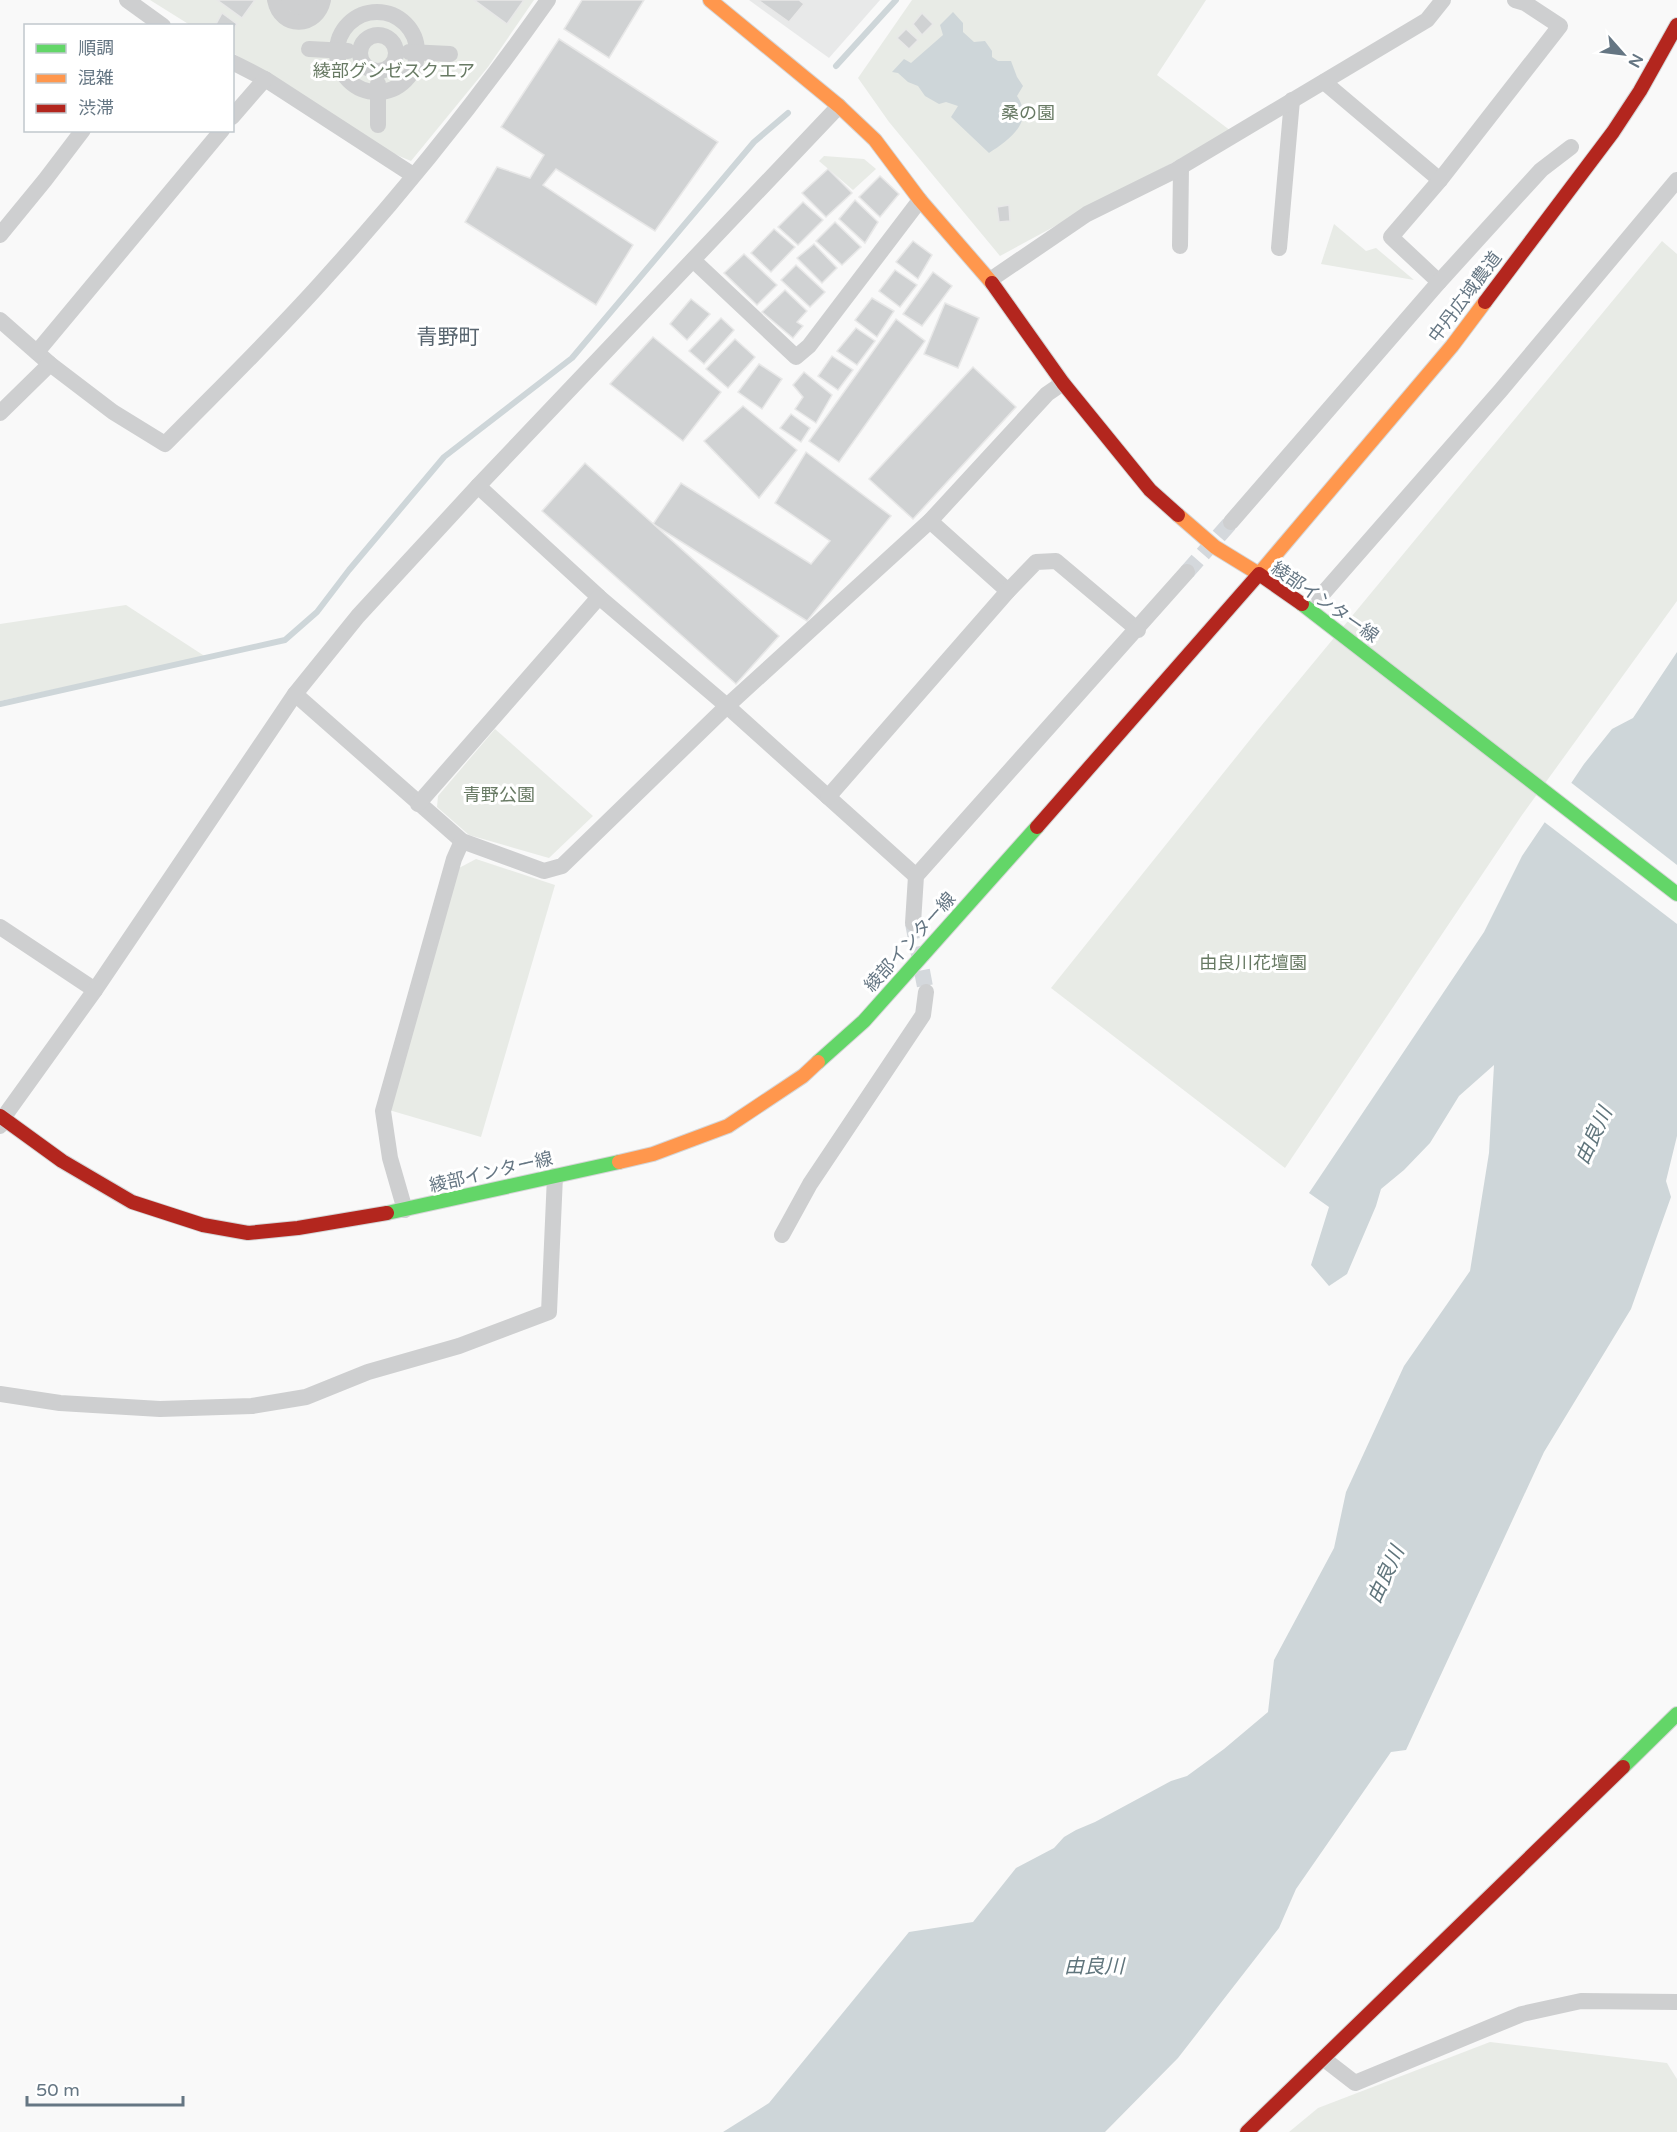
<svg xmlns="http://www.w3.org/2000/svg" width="1677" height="2132" font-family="'Varela Round','Noto Sans JP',sans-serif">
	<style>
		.built { fill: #e8e9e9 }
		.green { fill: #e8ebe6 }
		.water { fill: #ced6d9 }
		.pier { fill: #f9f9f9 }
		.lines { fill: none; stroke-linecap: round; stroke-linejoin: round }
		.stream { stroke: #ced6d9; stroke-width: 6 }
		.building { fill: #d0d2d3; stroke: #e8e8e8; stroke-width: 1.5 }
		.street-tunnel { stroke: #d4d8dc; stroke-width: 16; stroke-dasharray: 16 8; stroke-linecap: butt }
		.fast-casing { stroke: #d5d6d7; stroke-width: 16 }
		.slow-casing { stroke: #d5d6d7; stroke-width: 16 }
		.jam-casing { stroke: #d5d6d7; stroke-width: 16 }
		.street { stroke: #cecfd0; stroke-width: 16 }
		.fast { stroke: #63d668; stroke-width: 14 }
		.slow { stroke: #ff974d; stroke-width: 14 }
		.jam { stroke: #b3261e; stroke-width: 14 }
		.labels { text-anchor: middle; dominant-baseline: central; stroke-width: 6; stroke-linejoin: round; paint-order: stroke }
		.park-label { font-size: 18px; fill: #687a64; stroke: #fff }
		.street-label { font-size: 18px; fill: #657683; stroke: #fff }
		.water-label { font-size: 20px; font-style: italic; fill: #60757c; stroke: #fff }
		.quarter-label { font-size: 21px; fill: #57646e; stroke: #fff }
	</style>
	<rect width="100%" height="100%" fill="#f9f9f9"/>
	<polygon class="built" points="749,0 880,0 829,58"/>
	<g class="green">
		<polygon points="150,0 534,0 488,67 411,161 380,148 233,53 232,26 190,25"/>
		<polygon points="912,0 1206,0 1157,75 1231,131 1000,256 889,122 858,78"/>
		<polygon points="824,156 864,159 876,169 853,190 819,161"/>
		<polygon points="1334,224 1366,251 1376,248 1414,280 1321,264"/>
		<polygon points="1662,241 1677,254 1677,601 1522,815 1285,1168 1051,988 1257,731"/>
		<polygon points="126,605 206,657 0,701 0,624"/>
		<polygon points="495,729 593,816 549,858 469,835 437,807 438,796"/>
		<polygon points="476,859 555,885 481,1137 389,1110 459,868"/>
		<polygon points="1490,2042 1667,2063 1677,2079 1677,2132 1289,2132 1318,2108"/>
	</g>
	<g class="water">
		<path d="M953 12 963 23V32L974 42 985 41 992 51V57L998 61H1011L1017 77 1023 86 1017 96C1035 122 1009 140 989 153L951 117 958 106 946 102 939 104 925 96 918 86 908 82 898 73 892 72 904 59 911 63 943 35 940 25Z"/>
		<polygon points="1677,652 1677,1136 1666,1181 1671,1197 1631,1309 1544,1452 1406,1750 1391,1752 1296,1889 1279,1928 1178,2058 1105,2132 723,2132 769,2103 909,1932 973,1922 1016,1868 1054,1848 1064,1837 1076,1830 1095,1822 1171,1781 1187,1776 1224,1749 1268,1712 1274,1660 1334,1548 1346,1492 1404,1366 1470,1271 1489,1153 1494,1065 1459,1096 1430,1143 1404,1170 1381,1189 1376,1206 1347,1274 1329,1286 1311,1265 1329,1207 1309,1193 1484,932 1522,856 1584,764 1612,729 1633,718"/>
	</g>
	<polygon class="pier" points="1569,781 1677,865 1677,924 1543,821"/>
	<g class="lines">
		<g class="stream">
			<polyline points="836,66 896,0"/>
			<polyline points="0,704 285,640 317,612 349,570 444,457 572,358 754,142 788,113"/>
		</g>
	</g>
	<g class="building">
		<polygon points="217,0 255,0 242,18"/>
		<polygon points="474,0 524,0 507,24"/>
		<polygon points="582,0 644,0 609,58 564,29"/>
		<polygon points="758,0 799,0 804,4 789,22"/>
		<polygon points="222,13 237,24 232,31 232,26 215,26"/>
		<polygon points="922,13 933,24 922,35 913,24"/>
		<polygon points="906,29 918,40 909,49 897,38"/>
		<polygon points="559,39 718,142 655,231 556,169 543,185 633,245 596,305 465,222 497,167 530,178 544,155 501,127"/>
		<polygon points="828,169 852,193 826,217 802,193"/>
		<polygon points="880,176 899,194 880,217 859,197"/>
		<polygon points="855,200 878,222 865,243 839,219"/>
		<polygon points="803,202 823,220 798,245 778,227"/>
		<polygon points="1009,205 1010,221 999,222 997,207"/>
		<polygon points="835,222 861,247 842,265 816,241"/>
		<polygon points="774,229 795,247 771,272 751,253"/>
		<polygon points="913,241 932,255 918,279 896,262"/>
		<polygon points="814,244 837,268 822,283 797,258"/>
		<polygon points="744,254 777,285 757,305 724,273"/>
		<polygon points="796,265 825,292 810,307 781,280"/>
		<polygon points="895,270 917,285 900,307 879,291"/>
		<polygon points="933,272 952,286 922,326 903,314"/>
		<polygon points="785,290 807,311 797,322 803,326 793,338 762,312"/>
		<polygon points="872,298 894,311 877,337 855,320"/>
		<polygon points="691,299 710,314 687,340 670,324"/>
		<polygon points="945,303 979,318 958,368 924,354"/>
		<polygon points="721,318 734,330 704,364 689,351"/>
		<polygon points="896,319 925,341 839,462 809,441"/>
		<polygon points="856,328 875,341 857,365 837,351"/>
		<polygon points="653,337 721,392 683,441 610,384"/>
		<polygon points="735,339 755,357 728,388 706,369"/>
		<polygon points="832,356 853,370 838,390 818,376"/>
		<polygon points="759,364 782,379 762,409 738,392"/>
		<polygon points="973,367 1016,407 913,519 869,479"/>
		<polygon points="804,372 832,395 816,423 795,409 803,397 793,385"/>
		<polygon points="743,406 797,450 759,498 704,441"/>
		<polygon points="791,414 810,428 801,442 780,428"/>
		<polygon points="806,452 891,516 807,621 653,524 681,483 811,564 830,541 775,503"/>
		<polygon points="585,463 779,636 736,684 542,511"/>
	</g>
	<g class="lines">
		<g class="street-tunnel">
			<polyline points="1187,572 1231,522"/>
			<polyline points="913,923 926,992"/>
		</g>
		<g class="fast-casing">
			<g id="fast">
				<polyline points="1302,604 1677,894"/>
				<polyline points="818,1062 864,1021 1037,827"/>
				<polyline points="387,1213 619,1162"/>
				<polyline points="1623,1767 1677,1714"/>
			</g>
		</g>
		<g class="slow-casing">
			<g id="slow">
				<polyline points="710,0 839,106 875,140 920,200 992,283"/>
				<polyline points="1178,515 1215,547 1259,574 1452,346 1485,302"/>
				<polyline points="619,1162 653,1154 728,1126 803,1076 818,1062"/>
			</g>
		</g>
		<g class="jam-casing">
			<g id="jam">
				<polyline points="992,283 1063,383 1150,490 1178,515"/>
				<polyline points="1485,302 1613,132 1640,91 1677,25"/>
				<polyline points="1037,827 1259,574 1302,604"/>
				<polyline points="0,1116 62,1161 132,1202 203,1225 248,1233 298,1228 387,1213"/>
				<polyline points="1247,2132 1623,1767"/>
			</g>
		</g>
		<g class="street">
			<polyline points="127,0 163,26"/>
			<path d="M275 0C281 30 317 28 323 0"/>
			<polyline points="289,0 297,7 304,6 309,0"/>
			<circle cx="377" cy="52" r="40"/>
			<circle cx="378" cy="53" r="18"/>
			<polyline points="309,49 348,51"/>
			<polyline points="409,52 450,54"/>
			<polyline points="232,62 265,79 413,175"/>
			<polyline points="1324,82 1440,180"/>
			<polyline points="378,84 378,125"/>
			<polyline points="232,117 265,79"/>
			<polyline points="0,235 45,180 83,130"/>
			<polyline points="1180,246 1181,167"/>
			<polyline points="1279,248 1292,100"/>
			<polyline points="693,260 796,357 809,346 920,200"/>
			<polyline points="990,280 1087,214 1174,171 1427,20 1443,0"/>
			<polyline points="1439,282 1391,237 1440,180 1560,26 1525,3 1515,0"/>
			<path d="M0 320 50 364 113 412 165 444C220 388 277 333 329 274 407 188 481 95 548 0"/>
			<polyline points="37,352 222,130"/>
			<polyline points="0,413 50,364"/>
			<polyline points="478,486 599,597 727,706 916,876"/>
			<polyline points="930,521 1008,591"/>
			<polyline points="1231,522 1439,282 1541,170 1571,147"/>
			<polyline points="1319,598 1501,390 1677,180"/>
			<polyline points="295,694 462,841 544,871 562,866 727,706 930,521 1047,394 1063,383"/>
			<polyline points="828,797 1008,591 1036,562 1056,561 1138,630"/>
			<polyline points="418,804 599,597"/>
			<polyline points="913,923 916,876 1187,572"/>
			<polyline points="0,927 95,990"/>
			<polyline points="0,1126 3,1118 95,990 295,694 358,616 478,486 839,106"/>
			<polyline points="405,1210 390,1158 383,1111 454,859 462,841"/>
			<polyline points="782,1235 810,1184 923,1015 926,992"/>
			<polyline points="0,1394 60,1403 160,1409 252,1406 306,1397 368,1372 459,1346 549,1312 555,1176"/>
			<polyline points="1324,2059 1355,2083 1522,2014 1581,2001 1677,2002"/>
		</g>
		<use href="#fast" class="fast"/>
		<use href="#slow" class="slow"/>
		<use href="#jam" class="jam"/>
	</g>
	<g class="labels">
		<g class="park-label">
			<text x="394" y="71">綾部グンゼスクエア</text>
			<text x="1028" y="113">桑の園</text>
			<text x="499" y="795">青野公園</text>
			<text x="1253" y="963">由良川花壇園</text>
		</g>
		<g class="street-label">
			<text transform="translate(1465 297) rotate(-53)">中丹広域農道</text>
			<text transform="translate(1325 602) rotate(35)">綾部インター線</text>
			<text transform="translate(910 942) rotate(-48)">綾部インター線</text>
			<text transform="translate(491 1172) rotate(-13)">綾部インター線</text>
		</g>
		<g class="water-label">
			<text transform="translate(1594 1136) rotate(-65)">由良川</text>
			<text transform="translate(1386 1575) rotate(-65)">由良川</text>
			<text x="1094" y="1967">由良川</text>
		</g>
		<g class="quarter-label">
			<text x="448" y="337">青野町</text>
		</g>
	</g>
	<rect x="24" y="24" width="210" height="108" fill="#ffffff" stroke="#c1c8cd" stroke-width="1.5"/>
	<rect x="36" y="44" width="30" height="9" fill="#63d668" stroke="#c1c8cd" stroke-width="1.5"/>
	<text x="78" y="54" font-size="18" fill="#657683">順調</text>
	<rect x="36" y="74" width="30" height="9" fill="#ff974d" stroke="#c1c8cd" stroke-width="1.5"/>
	<text x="78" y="84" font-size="18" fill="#657683">混雑</text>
	<rect x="36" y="104" width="30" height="9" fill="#b3261e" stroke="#c1c8cd" stroke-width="1.5"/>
	<text x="78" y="114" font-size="18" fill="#657683">渋滞</text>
	<g transform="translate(1623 54) rotate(118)" stroke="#ffffff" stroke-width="4.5" paint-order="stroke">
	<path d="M0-4.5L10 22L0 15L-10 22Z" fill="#657683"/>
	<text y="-9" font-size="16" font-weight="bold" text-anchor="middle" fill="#657683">N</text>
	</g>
	<path d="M27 2096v9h156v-9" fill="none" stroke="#657683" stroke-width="3"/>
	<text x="36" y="2096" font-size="18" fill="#657683" stroke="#ffffff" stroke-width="4.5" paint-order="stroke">50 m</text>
</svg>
